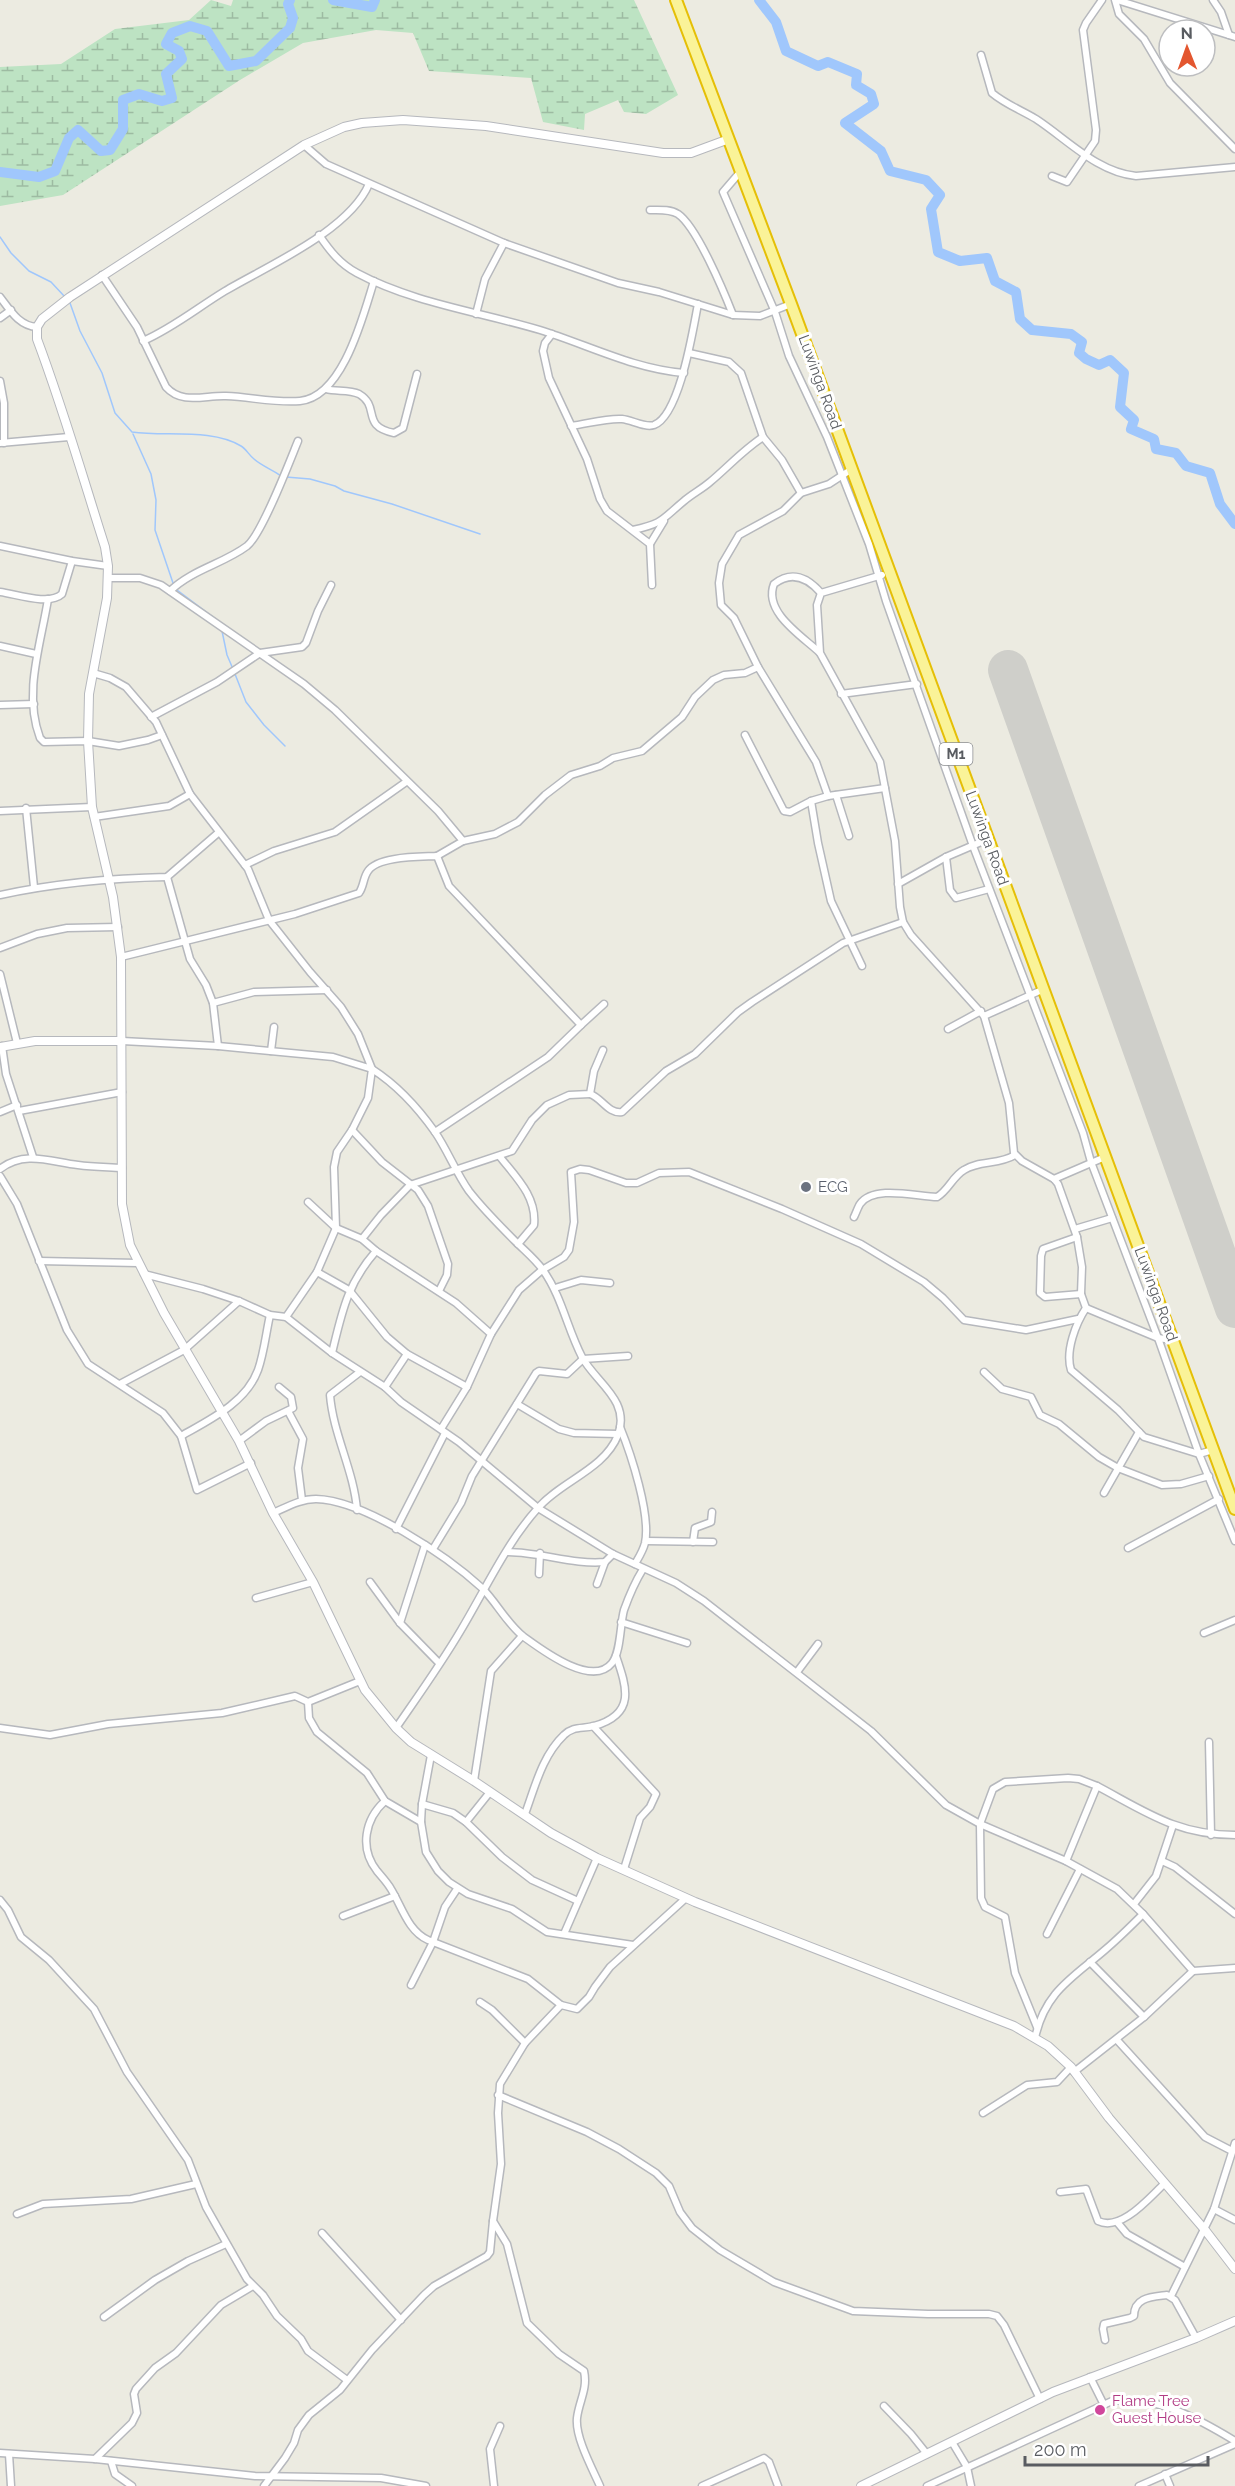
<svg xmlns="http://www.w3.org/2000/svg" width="1235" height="2486" font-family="Raleway,sans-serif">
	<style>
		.wetland { fill: url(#wetland-marsh) }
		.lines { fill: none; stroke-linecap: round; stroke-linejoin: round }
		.stream { stroke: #a0c7fc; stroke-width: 1.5 }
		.river { stroke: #a0c7fc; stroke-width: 10 }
		.runway { stroke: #cfcfca; stroke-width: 40 }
		.minor-casing { stroke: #b6b8bd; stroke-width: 9 }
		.tertiary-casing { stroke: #b6b8bd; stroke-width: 10 }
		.trunk-casing { stroke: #e5bf07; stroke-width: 14 }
		.minor { stroke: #fff; stroke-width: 6 }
		.tertiary { stroke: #fff; stroke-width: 8 }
		.trunk { stroke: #faf398; stroke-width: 10 }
		.worship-dot { fill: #6b7280; stroke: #fff; stroke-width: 2 }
		.hotel-dot { fill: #d1479c; stroke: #fff; stroke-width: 2 }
		.labels { text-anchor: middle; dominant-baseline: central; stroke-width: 6; stroke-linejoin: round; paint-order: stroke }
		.shield { fill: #fff; stroke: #8b8d90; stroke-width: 1.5 }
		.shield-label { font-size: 14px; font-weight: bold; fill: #595c61 }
		.street-label { font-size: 15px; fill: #595c61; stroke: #fff }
		.worship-label { font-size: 15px; fill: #5b616d; stroke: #fff; text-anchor: start }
		.hotel-label { font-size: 15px; fill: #b23c85; stroke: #fff; text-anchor: start }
	</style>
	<defs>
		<pattern id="wetland-marsh" width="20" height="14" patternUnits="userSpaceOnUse" patternTransform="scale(1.5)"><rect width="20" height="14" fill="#bde3c3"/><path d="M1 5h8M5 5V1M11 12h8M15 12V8" fill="none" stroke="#9dbba2"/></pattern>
	</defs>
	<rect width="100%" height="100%" fill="#ecebe1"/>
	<polygon class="wetland" points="211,0 231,6 233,0 634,0 678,95 646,114 624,112 618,100 585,114 584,130 543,122 531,78 429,71 413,33 376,30 303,43 240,80 63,195 0,206 0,67 61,64 115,29 189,20"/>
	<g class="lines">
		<g class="stream">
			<polyline points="0,237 11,253 29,271 51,282 65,297"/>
			<path d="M70 303 80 331 102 373 115 413 132 432C165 437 211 428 241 446 246 449 249 455 254 459 262 466 273 470 281 476"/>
			<polyline points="133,434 151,474 156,500 155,530 173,583"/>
			<polyline points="286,477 310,479 335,486 344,491 392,504 480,534"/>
			<polyline points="177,590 221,623"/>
			<polyline points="222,631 227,655 233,669"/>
			<polyline points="235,674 246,702 264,725 285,746"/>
		</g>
		<g class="river">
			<polyline points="333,0 372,7 375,0"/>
			<polyline points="759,0 776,22 786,51 818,66 828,62 857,74 856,85 871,94 874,104 845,123 881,151 890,171 926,180 940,195 931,209 938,252 960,261 987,258 995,281 1016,292 1020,319 1032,330 1071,334 1082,342 1079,353 1086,359 1099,365 1110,360 1124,373 1120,407 1134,420 1131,429 1154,439 1156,449 1176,453 1186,466 1210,473 1220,504 1235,524"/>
			<polyline points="0,172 39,177 55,171 69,138 78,130 101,151 110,150 123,129 123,100 139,94 162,101 172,98 166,74 182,59 179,51 166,44 172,33 190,26 207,31 229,66 256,61 290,28 293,18 288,4 290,0"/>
		</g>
		<polyline class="runway" points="1008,670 1235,1308"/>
		<g class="minor-casing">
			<g id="minor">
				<polyline points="1115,0 1119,14 1144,39 1170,83 1235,149"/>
				<polyline points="1117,0 1235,37"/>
				<polyline points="1213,0 1221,12 1229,35"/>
				<path d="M981 55 992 93C1005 104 1021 110 1036 119 1068 140 1097 172 1136 176L1235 167"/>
				<polyline points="304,145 326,164 504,243 618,283 659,292 733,315 760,316 791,304"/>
				<polyline points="741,171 723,192 775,312 789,356 827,437 869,544 886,601 973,846 1083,1133 1091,1162 1158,1338 1199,1454 1235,1541"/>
				<polyline points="1052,176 1067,182 1095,141 1096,130 1083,30 1086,23 1102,0"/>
				<path d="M650 210C659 210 670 209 678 214 697 227 724 292 733 315"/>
				<path d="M319 235C330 251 340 264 357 273 413 303 480 312 540 330 588 345 634 369 684 373"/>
				<path d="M102 275 137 327 166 387C182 405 205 395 226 396 251 397 275 403 300 401 343 397 363 316 374 281"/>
				<path d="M0 297C10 310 19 326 37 327"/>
				<polyline points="476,314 485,279 504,243"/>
				<polyline points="0,318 11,310"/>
				<polyline points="552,334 545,343 543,351 549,378 587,459 600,499 607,511 650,544 652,585"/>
				<path d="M143 341C173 328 197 308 225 291 267 266 349 231 369 184"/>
				<polyline points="689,353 729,362 741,373 763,437 782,460 801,493"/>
				<polyline points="0,381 4,403 4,443"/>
				<path d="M326 389C336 392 349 389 359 394 381 407 360 426 394 433L403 428 417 374"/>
				<path d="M571 426C587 424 606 418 622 419 632 420 645 428 654 425 680 415 693 329 698 304"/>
				<polyline points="0,443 69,437"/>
				<path d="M633 530C664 523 661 520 684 501 692 494 702 489 710 482 728 467 743 450 763 437"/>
				<polyline points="650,544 664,521"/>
				<polyline points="0,546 72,561 108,566"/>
				<path d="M882 575 821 593 817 605 820 653 880 762 895 841 900 907 903 922 911 935 984 1016 1009 1103 1014 1153 1022 1161 1054 1179 1058 1184 1077 1237 1082 1267 1081 1294 1086 1308C1076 1323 1065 1351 1071 1370L1118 1410 1144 1437 1199 1454 1213 1450"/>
				<polyline points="109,578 140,578 161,585 304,684 335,710 438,811 463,841 437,856"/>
				<path d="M170 591C193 569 223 564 247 546 262 534 289 463 298 441"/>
				<path d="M0 592C16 594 49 606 62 594L72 561"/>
				<path d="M48 599C41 644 23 693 40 738L44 742 88 741 119 746 148 740 162 735"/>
				<polyline points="0,646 36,654"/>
				<path d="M819 652C802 636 763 612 774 584 792 570 808 578 821 593"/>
				<polyline points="93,673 110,678 126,687 156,722 190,794 248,869 269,920 310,972 341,1007 358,1034 372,1069 333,1057 218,1046 122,1041"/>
				<polyline points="841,694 917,684"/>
				<polyline points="0,705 34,704"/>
				<polyline points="151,717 217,682 260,653 302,647 306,643 318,611 331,585"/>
				<polyline points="745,735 784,811 790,812 811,801 828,796 885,788"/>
				<polyline points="836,795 849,836"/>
				<polyline points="828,796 816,762 758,667 734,618 721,605 719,583 722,564 739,535 783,511 801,493 829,484 852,469"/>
				<polyline points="811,801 818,843 831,901 862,966"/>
				<polyline points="26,808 34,887"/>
				<polyline points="0,811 92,807"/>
				<polyline points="94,817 169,806 190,794"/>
				<polyline points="463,841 495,834 518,822 545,795 571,775 600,766 613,758 642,751 682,717 695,697 713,680 724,675 745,673 758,667"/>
				<polyline points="946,857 950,890 956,898 989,889"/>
				<polyline points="245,865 274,851 335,832 406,782"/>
				<polyline points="167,877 190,959 206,985 213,1003 218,1046"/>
				<polyline points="898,884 946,857 988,839"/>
				<path d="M0 895C56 883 110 878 167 877L218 833"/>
				<polyline points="0,948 37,934 67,928 118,927"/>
				<path d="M121 957 295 914 359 893C364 886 363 878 368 871 378 856 420 857 437 856L449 886 581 1025 548 1057 435 1132"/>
				<polyline points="0,974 17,1043"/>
				<polyline points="213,1003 254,992 327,990"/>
				<polyline points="984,1016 1044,989"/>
				<polyline points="581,1025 604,1004"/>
				<polyline points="948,1029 981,1011"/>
				<polyline points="2,1046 6,1074 33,1157"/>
				<polyline points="271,1051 274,1027"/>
				<path d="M590 1094C602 1098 608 1114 622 1112L666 1071 695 1054 738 1012 752 1002 843 943 903 922"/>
				<polyline points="19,1111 122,1092"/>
				<polyline points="0,1112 17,1105"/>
				<polyline points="352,1130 382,1162 418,1190 428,1206 448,1264 447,1275 439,1291"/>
				<path d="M500 1157C516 1177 537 1197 534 1225L518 1244"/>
				<path d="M0 1169C25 1150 51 1162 78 1165 93 1167 107 1167 122 1168"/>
				<path d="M0 1176 17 1204 67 1330 88 1364 163 1413 181 1436C209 1420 246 1403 258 1370 264 1353 266 1333 270 1315"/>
				<polyline points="1054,1179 1105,1157"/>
				<polyline points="308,1202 336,1228"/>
				<path d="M854 1217C856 1213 858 1207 860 1204 874 1184 918 1197 937 1197 948 1191 953 1176 964 1170 979 1160 999 1165 1015 1155"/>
				<path d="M336 1228 334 1167 337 1152 352 1130 368 1098 372 1069C397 1085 418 1108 435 1132 448 1151 456 1173 469 1191 483 1209 499 1225 515 1241 525 1251 535 1259 543 1270 562 1297 567 1328 582 1357 595 1382 631 1400 618 1435 604 1470 561 1481 538 1508 507 1542 485 1590 461 1630 441 1664 418 1696 396 1728"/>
				<polyline points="1075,1229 1112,1218"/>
				<polyline points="1077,1237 1043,1249 1041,1256 1040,1293 1045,1297 1081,1294"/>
				<polyline points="362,1239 381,1215 410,1185 512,1151 532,1120 547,1105 569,1095 590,1094 594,1071 603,1050"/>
				<polyline points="39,1261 138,1263"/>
				<polyline points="317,1272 349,1290 387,1337 407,1354 467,1387"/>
				<polyline points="144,1274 203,1289 239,1301 270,1315 286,1317 332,1353 385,1387 401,1402 459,1442 538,1508 613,1554 676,1583 704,1601 871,1731 946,1805 980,1824 1066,1861 1117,1889 1143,1914 1193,1971 1235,1968"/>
				<polyline points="555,1288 581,1280 610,1283"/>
				<polyline points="1086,1308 1158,1338 1172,1340"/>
				<polyline points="286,1317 317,1272 336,1228 362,1239 376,1251 456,1303 491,1334 467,1387 441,1429"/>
				<polyline points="491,1334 519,1290 542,1270 564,1257 569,1250 574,1222 571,1172 580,1169 589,1170 626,1183 637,1183 659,1173 689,1172 782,1209 861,1244 924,1282 943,1298 964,1320 1026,1330 1078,1319"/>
				<path d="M332 1353C342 1312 347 1284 376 1251"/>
				<polyline points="984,1372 1002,1389 1031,1397 1040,1415 1059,1424 1099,1457 1118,1468 1162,1485 1181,1484 1209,1476"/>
				<polyline points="120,1384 184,1350 239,1301"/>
				<polyline points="385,1387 407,1354"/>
				<polyline points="517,1404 559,1429 574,1433 618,1434"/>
				<polyline points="288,1411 303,1439 298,1468 302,1500"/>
				<path d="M620 1427C631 1454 651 1515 645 1543 643 1551 639 1557 635 1564"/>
				<polyline points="181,1436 197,1490 251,1463"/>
				<polyline points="239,1441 266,1421 293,1408 291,1397 279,1387"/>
				<polyline points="1104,1493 1139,1432"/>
				<path d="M357 1510C354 1471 333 1434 330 1395L360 1372"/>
				<path d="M273 1513C287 1507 300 1499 316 1499 364 1500 447 1556 482 1588 497 1603 507 1624 524 1637 542 1650 592 1688 612 1663 621 1652 620 1624 624 1610 629 1596 635 1582 643 1569"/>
				<polyline points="396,1529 445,1433"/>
				<polyline points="646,1541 713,1542"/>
				<polyline points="693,1542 695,1528 711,1522 712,1512"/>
				<polyline points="1128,1548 1219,1499"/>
				<polyline points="433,1549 461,1503 472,1476 536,1373 539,1371 567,1374 583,1359 628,1356"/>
				<path d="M507 1552C541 1552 573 1565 605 1562L613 1554"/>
				<polyline points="539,1574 540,1553"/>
				<polyline points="370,1582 400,1623 439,1663"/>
				<polyline points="597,1584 605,1562"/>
				<polyline points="256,1598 313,1582"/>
				<polyline points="621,1622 687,1643"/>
				<polyline points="400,1623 425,1545"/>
				<polyline points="1204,1633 1235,1620"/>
				<polyline points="797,1672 818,1644"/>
				<polyline points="308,1702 309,1718 317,1732 367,1773 385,1801 421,1822"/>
				<polyline points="593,1726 656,1794 650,1807 640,1818 624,1869"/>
				<polyline points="0,1728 50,1735 108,1724 222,1713 295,1696 308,1702 360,1681"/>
				<polyline points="1209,1742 1211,1835"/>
				<polyline points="431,1755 422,1804 421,1822 426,1852 438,1871 449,1882 468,1894 512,1909 547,1932 633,1945"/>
				<polyline points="474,1781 491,1671 522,1636"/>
				<path d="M385 1801C365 1819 359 1848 377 1871 382 1877 387 1882 391 1889 402 1907 408 1931 428 1940L528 1979 561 2005"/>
				<polyline points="422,1804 453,1813 466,1822 502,1857 532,1880 578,1901"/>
				<path d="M525 1814C535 1787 542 1756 564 1735 573 1726 582 1729 594 1726 636 1714 627 1688 616 1656"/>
				<polyline points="466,1822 490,1792"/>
				<path d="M1066 1861 1097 1786C1146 1812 1177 1835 1235 1835"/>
				<polyline points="1162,1861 1175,1867 1235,1914"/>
				<polyline points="0,1900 8,1910 21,1937 49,1960 94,2009 127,2072 188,2160 206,2207 247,2279 263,2295 277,2316 301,2339 308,2351 347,2380"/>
				<polyline points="1134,1904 1156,1876 1173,1825"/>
				<polyline points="343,1916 395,1896"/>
				<polyline points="564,1934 597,1858"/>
				<polyline points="1047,1934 1080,1869"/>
				<polyline points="1090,1962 1144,2017"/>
				<polyline points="411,1985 433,1942 445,1907 457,1889"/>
				<polyline points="480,2002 492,2010 525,2043"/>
				<polyline points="1037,2027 1015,1973 1005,1917 985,1907 981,1898 980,1824 993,1789 1005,1782 1068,1778 1079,1779 1097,1786"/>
				<path d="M1035 2038C1045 1991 1074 1977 1106 1949 1119 1938 1131 1926 1143 1914"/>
				<polyline points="1117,2040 1205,2137 1232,2151"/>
				<polyline points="1074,2072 1144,2017 1193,1971"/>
				<polyline points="498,2095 587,2132 619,2149 656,2173 669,2186 680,2212 692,2228 720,2250 774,2282 853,2311 928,2314 989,2314 997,2316 1004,2325 1040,2399"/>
				<polyline points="983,2113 1027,2085 1057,2082 1071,2067"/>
				<path d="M1060 2192 1086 2189 1098 2221C1121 2232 1149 2198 1164 2184"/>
				<polyline points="1214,2209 1235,2220"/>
				<polyline points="17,2214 43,2204 131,2199 196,2184"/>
				<polyline points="1117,2222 1127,2234 1185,2267"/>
				<polyline points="322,2233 401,2320"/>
				<polyline points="1171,2296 1214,2209 1235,2143"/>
				<polyline points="104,2317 155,2280 188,2261 226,2244"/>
				<path d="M1105 2340 1103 2329 1104 2324 1130 2318 1134 2316C1134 2297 1152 2297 1167 2295L1175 2300 1196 2338"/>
				<polyline points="1090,2377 1104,2405"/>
				<polyline points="884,2406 911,2434 927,2454"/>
				<polyline points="952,2442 967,2467 971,2486"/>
				<polyline points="0,2453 95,2459 255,2476 381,2478 426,2486"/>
				<polyline points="9,2454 11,2486"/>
				<polyline points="95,2459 132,2423 137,2413 134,2394 136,2389 155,2368 176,2353 221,2305 253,2286"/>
				<polyline points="111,2461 115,2474 132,2486"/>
				<polyline points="1165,2474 1170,2486"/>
				<polyline points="264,2486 285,2458 294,2443 298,2430 309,2415 340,2390 372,2350 424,2295 434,2286 487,2256 490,2252 493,2221"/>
				<polyline points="494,2486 490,2449 500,2426"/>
				<path d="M600 2486C592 2468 575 2437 577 2418 579 2401 588 2389 584 2371L559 2354 527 2323 507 2244 493 2221 501 2164 498 2113 500 2084 525 2043 561 2005 577 2009 589 1997 595 1987 610 1967 686 1898"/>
				<polyline points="702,2486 764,2458 769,2462 778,2486"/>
				<path d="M927 2486 1112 2401C1156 2395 1199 2419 1235 2441"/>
				<polyline points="1139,2486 1235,2444"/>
			</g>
		</g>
		<g class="tertiary-casing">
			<g id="tertiary">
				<path d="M729 139 691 153H663L486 126 403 120 362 123 344 127 304 145 70 297 42 319 37 327V339C63 408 83 478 105 547L108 566 107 598 89 694 88 741 92 807 113 897 121 957 122 1204 130 1245 164 1313 239 1441 273 1513 313 1582 365 1690 396 1728 411 1742 474 1781 551 1833 597 1858 695 1902 1014 2026 1048 2046 1071 2067 1109 2118 1205 2230 1235 2269"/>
				<polyline points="0,1047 35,1041 122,1041"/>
				<polyline points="861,2486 1053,2392 1196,2338 1235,2321"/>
			</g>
		</g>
		<g class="trunk-casing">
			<polyline id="trunk" points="676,0 791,304 1235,1509"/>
		</g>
		<use href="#minor" class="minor"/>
		<use href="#tertiary" class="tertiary"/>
		<use href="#trunk" class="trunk"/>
	</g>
	<circle class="worship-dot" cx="806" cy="1187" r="6"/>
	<circle class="hotel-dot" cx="1100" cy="2410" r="6"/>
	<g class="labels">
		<rect class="shield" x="939.5" y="743" width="33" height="22" rx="4.5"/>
		<g class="shield-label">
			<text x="956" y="754">M1</text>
		</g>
		<g class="street-label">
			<text transform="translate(820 382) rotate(70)">Luwinga Road</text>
			<text transform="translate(987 838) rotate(70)">Luwinga Road</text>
			<text transform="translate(1156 1294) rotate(70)">Luwinga Road</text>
		</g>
		<g class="worship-label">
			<text x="818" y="1187">ECG</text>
		</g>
		<g class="hotel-label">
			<text x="1112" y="2401">Flame Tree<tspan x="1112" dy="17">Guest House</tspan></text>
		</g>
	</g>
	<g transform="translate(1187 48) rotate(359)"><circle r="28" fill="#ffffff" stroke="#bdbec0" stroke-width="1.5"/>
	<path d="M0-4.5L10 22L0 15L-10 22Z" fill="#e3562f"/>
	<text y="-9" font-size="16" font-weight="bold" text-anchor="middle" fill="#595c61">N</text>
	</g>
	<path d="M1025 2456v9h183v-9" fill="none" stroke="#595c61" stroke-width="3"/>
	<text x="1034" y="2456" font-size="18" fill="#595c61" stroke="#ffffff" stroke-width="4.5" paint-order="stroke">200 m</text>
</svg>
